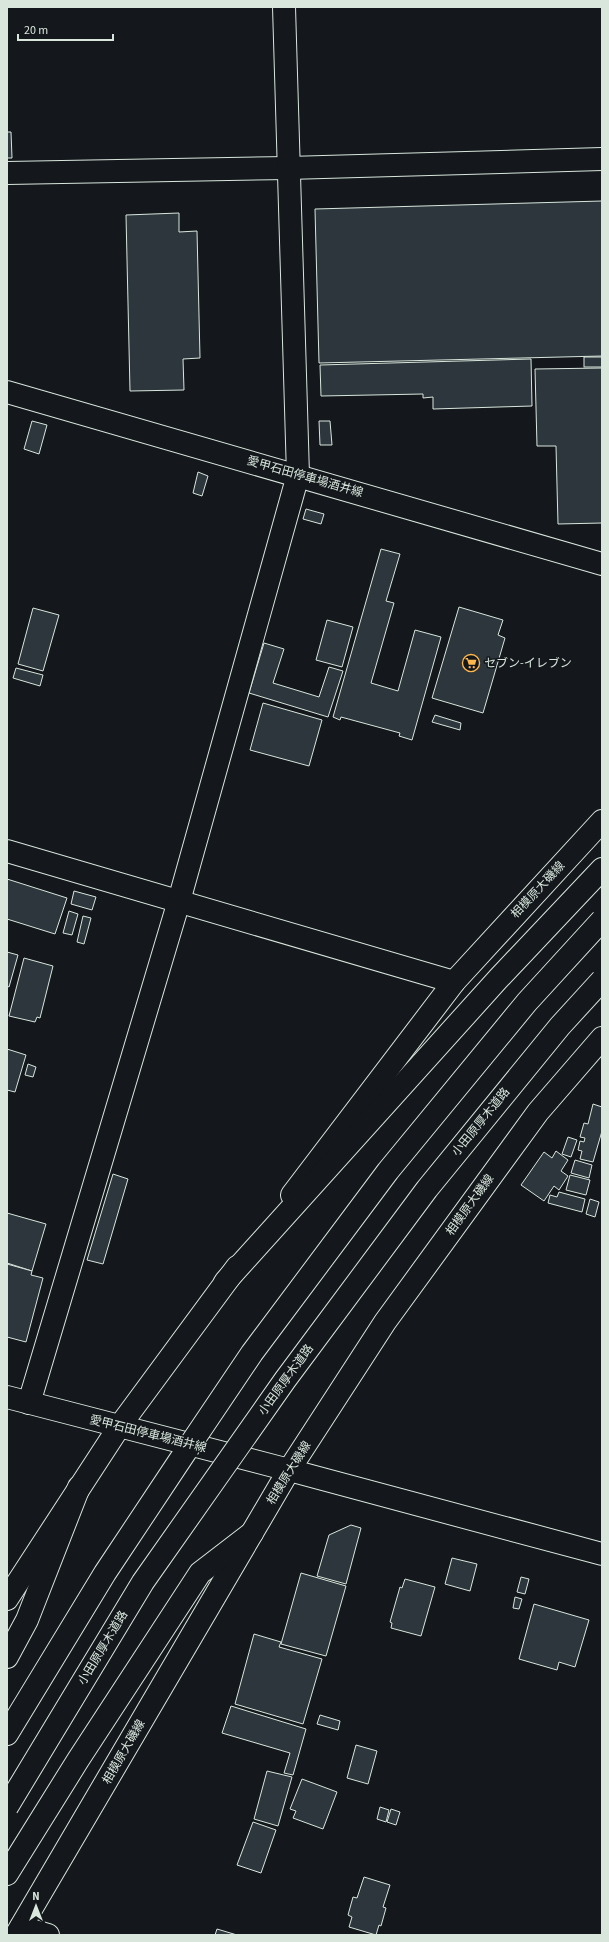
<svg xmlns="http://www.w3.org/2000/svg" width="609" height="1942" font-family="'Source Sans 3','Noto Sans JP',sans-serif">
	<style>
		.building { fill: #2c363c; stroke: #d8e6dc }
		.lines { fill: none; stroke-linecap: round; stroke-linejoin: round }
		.minor-casing { stroke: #d8e6dc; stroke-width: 24 }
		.major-casing { stroke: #d8e6dc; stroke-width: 24 }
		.highway-casing { stroke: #d8e6dc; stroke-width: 24 }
		.minor { stroke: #14181c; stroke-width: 22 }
		.major { stroke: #14181c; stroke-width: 22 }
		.highway { stroke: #14181c; stroke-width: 22 }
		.highway-bridge-casing { stroke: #d8e6dc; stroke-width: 24; stroke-linecap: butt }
		.highway-bridge { stroke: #14181c; stroke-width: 22 }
		.labels { text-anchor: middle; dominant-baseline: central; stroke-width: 3; stroke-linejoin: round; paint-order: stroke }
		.street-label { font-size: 12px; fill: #d8e6dc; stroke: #14181c }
		.poi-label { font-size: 12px; fill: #d8e6dc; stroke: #14181c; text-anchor: start }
	</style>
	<rect width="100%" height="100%" fill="#14181c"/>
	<g class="building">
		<polygon points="7,132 11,132 12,158 7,158"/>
		<polygon points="602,201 602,356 319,363 315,209"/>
		<polygon points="179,213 179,232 197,231 200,358 183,359 184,390 130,391 126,215"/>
		<rect x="584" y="357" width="18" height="10"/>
		<polygon points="531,359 532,406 433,409 433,397 423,398 423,394 321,396 320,365"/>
		<polygon points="602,368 602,523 558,524 556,446 537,446 535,369"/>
		<polygon points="32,421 47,425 39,454 24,449"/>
		<polygon points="319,421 330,421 332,445 320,445"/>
		<polygon points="198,472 208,476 202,496 193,493"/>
		<polygon points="306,509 324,514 321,524 303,519"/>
		<polygon points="381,549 400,554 386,601 394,603 371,683 398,691 415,630 441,637 412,740 399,736 400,733 341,717 340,720 333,717"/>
		<polygon points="459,607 503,620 498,635 505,638 483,713 432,698"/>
		<polygon points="33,608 59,615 43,671 18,664"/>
		<polygon points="327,620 353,627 342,667 316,660"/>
		<polygon points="264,643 284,649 273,683 319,697 329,667 343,671 328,717 249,693"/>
		<polygon points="16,668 43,675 40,686 13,678"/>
		<polygon points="263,703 322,720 309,766 250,750"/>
		<polygon points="435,715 461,723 460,730 432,722"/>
		<polygon points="7,879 67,898 55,934 7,919"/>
		<polygon points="74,891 96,897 92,910 71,904"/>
		<polygon points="69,911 78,914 72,935 63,933"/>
		<polygon points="83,916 91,918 84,944 77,942"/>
		<polygon points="7,952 18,955 9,987 7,986"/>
		<polygon points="24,958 53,966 40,1018 37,1017 35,1022 9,1016"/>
		<polygon points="7,1049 26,1055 15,1092 7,1090"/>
		<polygon points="28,1064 36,1067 33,1077 25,1075"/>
		<polygon points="593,1104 602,1107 602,1131 593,1162 580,1159 582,1151 578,1150 580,1141 584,1142 585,1138 580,1137 584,1123 588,1124"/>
		<polygon points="568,1137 577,1140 571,1157 562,1154"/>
		<polygon points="556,1151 568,1160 561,1171 568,1176 559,1190 554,1186 544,1201 521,1185 544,1152 552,1158"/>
		<polygon points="575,1160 592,1165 589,1178 571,1173"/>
		<polygon points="113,1174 128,1179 103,1264 87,1260"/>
		<polygon points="570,1175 590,1180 586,1195 566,1190"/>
		<polygon points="559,1192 585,1199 582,1212 548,1203 550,1195 557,1197"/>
		<polygon points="590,1199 599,1202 595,1217 586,1214"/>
		<polygon points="7,1213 46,1224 32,1271 7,1263"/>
		<polygon points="7,1264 32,1271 31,1275 43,1278 26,1342 7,1337"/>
		<polygon points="351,1525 361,1528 346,1584 317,1576 329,1535"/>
		<polygon points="452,1558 477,1564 470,1591 445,1584"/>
		<polygon points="301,1573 346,1586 326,1656 281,1644"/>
		<polygon points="521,1577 529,1579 525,1594 517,1592"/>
		<polygon points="405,1579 435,1587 421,1636 391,1628 392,1623 390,1622 400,1587 402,1588"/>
		<polygon points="515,1597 522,1599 519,1609 513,1608"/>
		<polygon points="534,1604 589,1620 575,1667 559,1662 557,1670 519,1659"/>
		<polygon points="254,1634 281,1642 279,1647 322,1659 303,1724 235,1704"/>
		<polygon points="231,1706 306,1729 293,1775 284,1773 290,1753 222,1733"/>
		<polygon points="320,1715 340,1721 338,1730 317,1724"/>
		<polygon points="356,1745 377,1751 368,1784 347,1778"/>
		<polygon points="267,1771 292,1777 278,1826 254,1819"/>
		<polygon points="302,1779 337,1792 323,1829 293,1818 296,1811 290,1809"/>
		<polygon points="380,1807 389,1810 386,1822 377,1819"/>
		<polygon points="391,1809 400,1812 396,1825 387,1822"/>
		<polygon points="253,1822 276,1830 261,1873 237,1865"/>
		<polygon points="364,1877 390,1885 383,1907 386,1908 381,1926 379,1925 376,1935 349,1927 352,1917 348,1915 353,1897 357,1898"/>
		<polygon points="217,1929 237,1935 215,1935"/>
	</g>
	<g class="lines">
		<g class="minor-casing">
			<g id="minor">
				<polyline points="7,173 288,168 602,159"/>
				<polyline points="7,851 454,982"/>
				<polyline points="29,1403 179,901 298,475 284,7"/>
				<polyline points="289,1470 602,1554"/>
				<polyline points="21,1927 48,1935"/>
			</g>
		</g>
		<g class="major-casing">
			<g id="major">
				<polyline points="7,392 602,564"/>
				<polyline points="292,1195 454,982 602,821"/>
				<polyline points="7,1397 289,1470"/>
				<polyline points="7,1599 119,1427 237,1267"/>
				<polyline points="16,1935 289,1470 385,1322 538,1112 602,1038"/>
			</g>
		</g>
		<g class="highway-casing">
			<g id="highway">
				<polyline points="225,1282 498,979 602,869"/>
				<polyline points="7,1657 27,1620 79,1487"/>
				<polyline points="7,1734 105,1573 188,1448"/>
				<polyline points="7,1874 78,1760 200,1573 252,1533"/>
			</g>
		</g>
		<use href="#minor" class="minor"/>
		<use href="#major" class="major"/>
		<use href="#highway" class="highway"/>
		<g class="highway-bridge-casing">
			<g id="highway-bridge">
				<polyline points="188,1448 252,1353 388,1171 527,1002 602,920"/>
				<polyline points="7,1807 143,1582 285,1380 427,1189 560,1026 602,980"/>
			</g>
		</g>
		<use href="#highway-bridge" class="highway-bridge"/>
	</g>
	<defs>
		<g id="supermarket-ring" transform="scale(0.9)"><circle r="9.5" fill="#14181c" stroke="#ffb74d" stroke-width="1.5"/><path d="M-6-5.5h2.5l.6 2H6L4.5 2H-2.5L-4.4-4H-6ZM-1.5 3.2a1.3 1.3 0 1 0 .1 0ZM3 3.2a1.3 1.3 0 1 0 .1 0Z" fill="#ffb74d"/></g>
	</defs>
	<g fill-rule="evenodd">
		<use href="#supermarket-ring" x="471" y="663"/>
	</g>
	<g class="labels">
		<g class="street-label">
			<text transform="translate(305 477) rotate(16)">愛甲石田停車場酒井線</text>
			<text transform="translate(538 890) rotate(-47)">相模原大磯線</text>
			<text transform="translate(481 1122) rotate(-51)">小田原厚木道路</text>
			<text transform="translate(470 1205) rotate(-54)">相模原大磯線</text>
			<text transform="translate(286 1380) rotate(-54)">小田原厚木道路</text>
			<text transform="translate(148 1434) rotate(14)">愛甲石田停車場酒井線</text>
			<text transform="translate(289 1473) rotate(-58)">相模原大磯線</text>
			<text transform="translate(103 1648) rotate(-59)">小田原厚木道路</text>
			<text transform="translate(124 1752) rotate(-60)">相模原大磯線</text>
		</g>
		<g class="poi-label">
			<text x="484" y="663">セブン-イレブン</text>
		</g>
	</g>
	<rect width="609" height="1942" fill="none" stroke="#d8e6dc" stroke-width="16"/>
	<g transform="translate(36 1906)" stroke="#14181c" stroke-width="3" paint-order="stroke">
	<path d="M0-3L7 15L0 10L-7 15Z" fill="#d8e6dc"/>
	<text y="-6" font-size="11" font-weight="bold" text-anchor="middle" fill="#d8e6dc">N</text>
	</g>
	<path d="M18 34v6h95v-6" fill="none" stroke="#d8e6dc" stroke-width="2"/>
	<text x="24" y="34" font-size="12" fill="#d8e6dc" stroke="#14181c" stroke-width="3" paint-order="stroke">20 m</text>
</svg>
